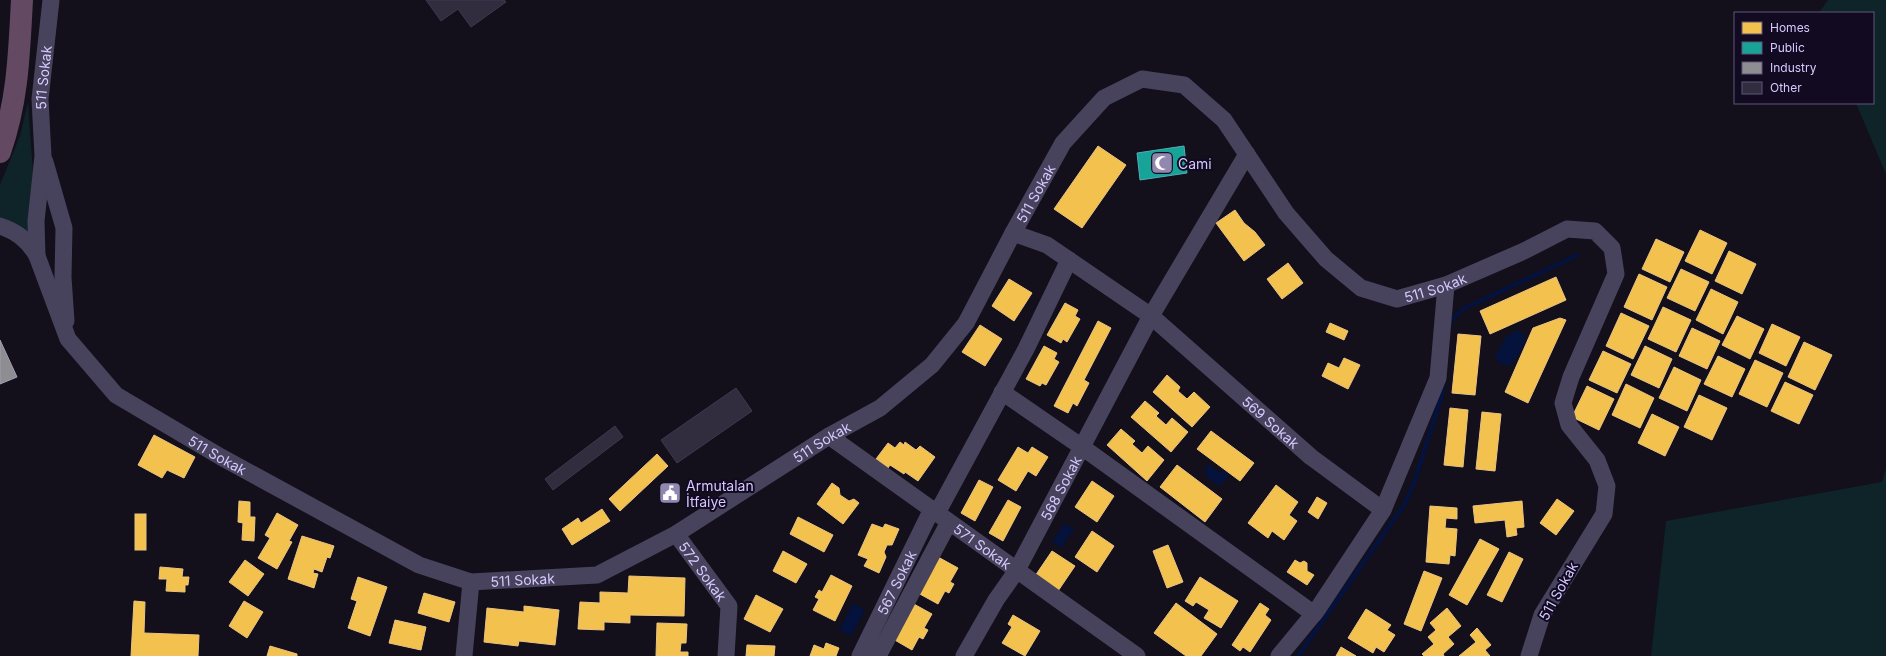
<svg xmlns="http://www.w3.org/2000/svg" width="1886" height="656" font-family="Inter,sans-serif">
	<style>
		.green { fill: #0e2428 }
		.water { fill: #05123c }
		.homes { fill: #f2c14e; stroke: #eac383 }
		.public { fill: #17a398; stroke: #50aeb7 }
		.industry { fill: #8d8d92; stroke: #a39fb3 }
		.lines { fill: none; stroke-linecap: round; stroke-linejoin: round }
		.stream { stroke: #05123c; stroke-width: 4.5 }
		.building { fill: #312c3e; stroke: #403850 }
		.minor { stroke: #48435c; stroke-width: 17 }
		.highway { stroke: #634a62; stroke-width: 22 }
		.labels { text-anchor: middle; dominant-baseline: central; stroke-width: 4; stroke-linejoin: round; paint-order: stroke }
		.street-label { font-size: 14px; fill: #d6c9ff; stroke: #110a20 }
		.poi-label { font-size: 14px; fill: #d6c9ff; stroke: #110a20; text-anchor: start }
	</style>
	<rect width="100%" height="100%" fill="#130f1b"/>
	<g class="green">
		<polygon points="1828,0 1886,0 1886,174 1856,103 1873,103 1873,13 1819,13"/>
		<polygon points="28,102 33,173 30,222 34,239 0,218 0,185 20,136"/>
		<polygon points="1886,468 1886,656 1651,656 1666,521 1882,482"/>
	</g>
	<g class="water">
		<path d="M1518 330 1523 333C1528 345 1518 355 1511 365 1503 366 1498 364 1495 356L1506 337Z"/>
		<path d="M1209 464 1218 472 1225 471 1228 475 1227 479 1219 486C1212 481 1198 473 1209 464Z"/>
		<polygon points="1064,523 1074,529 1061,548 1052,542"/>
		<polygon points="853,603 865,610 851,636 839,630"/>
	</g>
	<g class="homes">
		<polygon points="1098,146 1126,165 1082,228 1054,209"/>
		<polygon points="1235,210 1244,223 1255,232 1265,245 1244,261 1216,223"/>
		<polygon points="1700,230 1727,243 1712,274 1685,261"/>
		<polygon points="1656,239 1684,252 1670,282 1642,269"/>
		<polygon points="1729,251 1756,264 1742,294 1715,281"/>
		<polygon points="1288,263 1303,283 1282,299 1267,279"/>
		<polygon points="1681,269 1709,282 1695,311 1667,298"/>
		<polygon points="1639,274 1667,287 1652,320 1624,307"/>
		<polygon points="1556,277 1566,300 1490,334 1480,311"/>
		<polygon points="1009,279 1032,293 1014,321 992,306"/>
		<polygon points="1711,289 1738,302 1723,334 1696,320"/>
		<polygon points="1065,303 1078,310 1075,316 1080,319 1067,342 1063,339 1061,343 1047,335"/>
		<polygon points="1663,307 1691,320 1676,352 1648,339"/>
		<polygon points="1621,313 1649,326 1633,359 1606,346"/>
		<polygon points="1737,316 1764,329 1750,359 1722,345"/>
		<polygon points="1560,318 1566,320 1528,403 1505,392 1533,328"/>
		<polygon points="1098,321 1111,328 1084,380 1089,383 1077,406 1073,403 1068,413 1054,406"/>
		<polygon points="1330,323 1348,331 1344,340 1326,332"/>
		<polygon points="1772,324 1800,337 1786,366 1759,353"/>
		<polygon points="980,325 1002,339 985,366 962,352"/>
		<polygon points="1692,328 1720,341 1707,369 1679,356"/>
		<polygon points="1458,334 1481,336 1475,395 1452,393"/>
		<polygon points="1804,342 1832,355 1815,390 1788,377"/>
		<polygon points="1044,346 1057,353 1054,359 1059,362 1046,385 1042,383 1040,386 1026,379"/>
		<polygon points="1645,346 1672,359 1659,388 1631,375"/>
		<polygon points="1603,351 1631,364 1617,393 1589,380"/>
		<polygon points="1718,356 1745,369 1732,397 1704,384"/>
		<polygon points="1344,358 1360,365 1348,389 1322,376 1328,363 1339,368"/>
		<polygon points="1755,360 1783,373 1767,407 1739,394"/>
		<polygon points="1674,367 1701,380 1687,411 1659,398"/>
		<polygon points="1167,375 1180,387 1178,391 1187,399 1194,392 1210,407 1192,427 1153,392"/>
		<polygon points="1785,382 1813,395 1799,424 1771,411"/>
		<polygon points="1626,384 1654,398 1640,428 1612,415"/>
		<polygon points="1587,386 1614,399 1599,430 1572,417"/>
		<polygon points="1699,395 1727,408 1712,440 1684,427"/>
		<polygon points="1145,401 1159,413 1156,416 1166,425 1172,418 1188,432 1171,452 1131,417"/>
		<polygon points="1450,408 1468,410 1463,467 1444,465"/>
		<polygon points="1482,412 1501,414 1495,471 1476,469"/>
		<polygon points="1652,414 1679,427 1665,456 1638,443"/>
		<polygon points="1121,429 1135,441 1132,444 1142,453 1148,446 1164,460 1147,481 1107,445"/>
		<polygon points="1211,431 1254,463 1240,481 1197,449"/>
		<polygon points="154,435 195,457 184,478 167,470 162,478 138,465"/>
		<polygon points="900,442 904,445 905,442 916,450 920,446 935,457 918,481 905,472 904,474 890,465 888,468 876,459 888,443 895,448"/>
		<polygon points="1018,447 1028,453 1032,447 1048,457 1036,476 1028,471 1016,491 998,480"/>
		<polygon points="657,454 668,466 620,511 609,499"/>
		<polygon points="1177,465 1222,499 1205,522 1160,487"/>
		<polygon points="979,480 993,487 975,521 961,513"/>
		<polygon points="1092,481 1114,496 1097,522 1075,507"/>
		<polygon points="832,483 839,488 840,495 849,501 854,499 859,503 843,524 817,504"/>
		<polygon points="1276,485 1298,502 1289,515 1297,521 1284,540 1272,531 1268,538 1248,523"/>
		<polygon points="1317,497 1327,503 1318,519 1308,512"/>
		<polygon points="1557,499 1574,511 1556,535 1540,523"/>
		<polygon points="1008,500 1021,507 1003,541 989,533"/>
		<polygon points="239,501 250,502 250,517 255,517 254,541 242,540 243,523 238,522"/>
		<polygon points="1522,501 1524,527 1516,528 1517,535 1507,537 1505,520 1475,523 1473,506"/>
		<polygon points="1430,506 1457,508 1457,519 1446,518 1445,528 1457,529 1455,556 1450,555 1449,564 1426,562"/>
		<polygon points="602,509 610,521 572,545 562,529 578,518 581,523"/>
		<polygon points="277,513 298,525 289,541 292,542 277,569 258,558 270,538 265,535"/>
		<rect x="135" y="514" width="11" height="36"/>
		<polygon points="798,517 833,535 824,552 790,534"/>
		<polygon points="872,524 883,528 885,524 899,529 892,545 887,545 884,552 886,557 879,573 864,566 868,559 858,555"/>
		<polygon points="1092,531 1114,546 1097,572 1075,557"/>
		<polygon points="302,536 334,546 330,558 327,557 322,572 314,569 313,573 318,574 314,588 288,579"/>
		<polygon points="1480,539 1499,549 1467,605 1449,595"/>
		<polygon points="1168,545 1183,582 1167,588 1153,551"/>
		<polygon points="783,551 807,564 796,583 773,571"/>
		<polygon points="1052,551 1075,566 1058,591 1035,576"/>
		<polygon points="1509,552 1523,559 1502,602 1487,595"/>
		<polygon points="938,557 958,568 950,582 954,584 949,593 945,591 938,604 918,593"/>
		<polygon points="245,560 264,574 248,596 229,582"/>
		<polygon points="1295,560 1300,563 1304,561 1307,563 1307,571 1314,575 1307,585 1287,572"/>
		<polygon points="160,567 183,569 182,577 189,577 188,585 185,585 185,592 166,591 167,579 159,579"/>
		<polygon points="1424,571 1442,578 1421,631 1404,624"/>
		<polygon points="831,575 852,586 835,621 813,610 819,599 815,597 819,590 822,592"/>
		<polygon points="629,576 685,578 684,616 630,615 630,623 604,622 604,630 578,629 580,602 600,603 600,592 628,593"/>
		<polygon points="358,577 387,587 370,636 348,628 357,601 351,599"/>
		<polygon points="1200,577 1238,601 1221,628 1204,618 1209,610 1196,602 1193,606 1185,601"/>
		<polygon points="424,593 455,602 449,622 418,613"/>
		<polygon points="756,595 783,609 770,632 744,619"/>
		<polygon points="134,601 145,602 144,633 199,635 198,656 131,656"/>
		<polygon points="244,601 263,612 247,638 229,626"/>
		<polygon points="912,603 932,614 924,628 928,630 923,639 919,637 912,650 893,639"/>
		<polygon points="1176,603 1217,634 1201,656 1186,656 1154,633"/>
		<polygon points="1260,603 1269,609 1265,615 1271,620 1250,652 1243,647 1240,651 1232,645"/>
		<polygon points="524,606 559,610 555,645 519,641 518,646 484,642 487,608 524,612"/>
		<polygon points="1447,608 1461,626 1448,637 1454,644 1443,654 1444,656 1424,656 1422,654 1434,644 1428,637 1436,630 1430,623"/>
		<polygon points="1366,609 1391,625 1387,630 1395,635 1384,652 1376,647 1373,653 1348,638"/>
		<polygon points="1013,615 1040,631 1025,656 1002,643 1012,627 1008,624"/>
		<polygon points="395,620 426,627 421,650 389,643"/>
		<polygon points="657,623 687,624 686,643 681,643 680,652 688,652 688,656 656,656"/>
		<polygon points="1477,628 1491,645 1485,650 1490,656 1459,656 1476,642 1470,635"/>
		<polygon points="826,643 839,648 836,656 810,656 814,645 824,649"/>
		<polygon points="747,645 775,646 774,656 746,656"/>
		<polygon points="270,646 297,654 297,656 267,656"/>
		<polygon points="1341,647 1356,656 1336,656"/>
	</g>
	<polygon class="public" points="1184,146 1187,173 1140,180 1137,153"/>
	<polygon class="industry" points="0,340 17,377 0,384"/>
	<g class="lines">
		<g class="stream">
			<polyline points="1450,325 1451,320 1463,309 1578,255"/>
			<polyline points="1298,656 1404,505 1413,486 1442,395 1443,384"/>
		</g>
	</g>
	<g class="building">
		<polygon points="426,0 504,0 506,2 471,27 458,9 441,21"/>
		<polygon points="736,388 752,411 677,463 661,440"/>
		<polygon points="615,426 623,437 553,490 545,479"/>
	</g>
	<g class="lines">
		<g class="minor">
			<polyline points="45,162 64,228 63,277 66,321"/>
			<path id="s1" d="M0 226C16 231 29 241 37 256L68 339 116 395 221 457 419 565 471 582 597 575 676 534 829 436 880 408 932 365 966 323 1013 233 1063 143 1104 98 1142 79 1184 85 1224 120 1286 213 1326 259 1361 288 1397 299 1446 285 1524 251 1567 229 1595 231 1612 248 1616 274 1571 377 1563 403 1569 425 1597 460 1607 486 1604 514 1542 615 1529 656"/>
			<path id="s2" d="M1013 233 1047 245 1151 316 1311 457 1383 510 1317 610 1279 656"/>
			<path id="s3" d="M37 256 36 221 43 156 40 99 51 0"/>
			<polyline points="1002,392 1082,447 1314,614"/>
			<path id="s4" d="M829 436 1137 656"/>
			<polyline points="1383,510 1438,378 1446,285"/>
			<polyline points="937,513 1026,349 1069,260"/>
			<path id="s5" d="M676 534 729 606 726 656"/>
			<polyline points="464,656 471,582"/>
			<path id="s6" d="M860 656 932 509"/>
			<polyline points="878,656 949,522"/>
			<path id="s7" d="M964 656 996 600 1017 570 1151 316 1247 154"/>
		</g>
		<path class="highway" d="M0 152C18 100 19 55 22 0"/>
	</g>
	<defs>
		<g id="mosque-square" transform="scale(1.15)"><rect x="-9" y="-9" width="18" height="18" rx="4" fill="#9288af" stroke="#110a20"/><path d="M3.5-4.9A6 6 0 1 0 3.5 4.9A5 5 0 1 1 3.5-4.9Z" fill="#fff"/></g>
		<g id="civic-square" transform="scale(1.15)"><rect x="-9" y="-9" width="18" height="18" rx="4" fill="#9288af" stroke="#110a20"/><path d="M-.6-6.5H3V-4.5H.6V-3L4-1V1h2V6H-6V1h2V-1L-.6-3ZM-1.2 2.5V6h2.4V2.5Z" fill="#fff"/></g>
	</defs>
	<g fill-rule="evenodd">
		<use href="#mosque-square" x="1162" y="163"/>
		<use href="#civic-square" x="670" y="493"/>
	</g>
	<g class="labels">
		<g class="street-label">
			<text stroke="none"><textPath href="#s3" startOffset="179">511 Sokak</textPath></text>
			<text stroke="none"><textPath href="#s1" startOffset="1337">511 Sokak</textPath></text>
			<text stroke="none"><textPath href="#s1" startOffset="1889">511 Sokak</textPath></text>
			<text stroke="none"><textPath href="#s2" startOffset="322">569 Sokak</textPath></text>
			<text stroke="none"><textPath href="#s1" startOffset="1001">511 Sokak</textPath></text>
			<text stroke="none"><textPath href="#s1" startOffset="329">511 Sokak</textPath></text>
			<text stroke="none"><textPath href="#s7" startOffset="194">568 Sokak</textPath></text>
			<text stroke="none"><textPath href="#s4" startOffset="189">571 Sokak</textPath></text>
			<text stroke="none"><textPath href="#s5" startOffset="46">572 Sokak</textPath></text>
			<text stroke="none"><textPath href="#s1" startOffset="665">511 Sokak</textPath></text>
			<text stroke="none"><textPath href="#s6" startOffset="82">567 Sokak</textPath></text>
			<text transform="translate(1558 591) rotate(-61)">511 Sokak</text>
		</g>
		<g class="poi-label">
			<text x="1178" y="163">Cami</text>
			<text x="686" y="485">Armutalan<tspan x="686" dy="16">İtfaiye</tspan></text>
		</g>
	</g>
	<rect x="1734" y="12" width="140" height="92" fill="#110a20" stroke="#605679"/>
	<rect x="1742" y="22" width="20" height="12" fill="#f2c14e" stroke="#605679"/>
	<text x="1770" y="32" font-size="12" fill="#d6c9ff">Homes</text>
	<rect x="1742" y="42" width="20" height="12" fill="#17a398" stroke="#605679"/>
	<text x="1770" y="52" font-size="12" fill="#d6c9ff">Public</text>
	<rect x="1742" y="62" width="20" height="12" fill="#8d8d92" stroke="#605679"/>
	<text x="1770" y="72" font-size="12" fill="#d6c9ff">Industry</text>
	<rect x="1742" y="82" width="20" height="12" fill="#312c3e" stroke="#605679"/>
	<text x="1770" y="92" font-size="12" fill="#d6c9ff">Other</text>
</svg>
